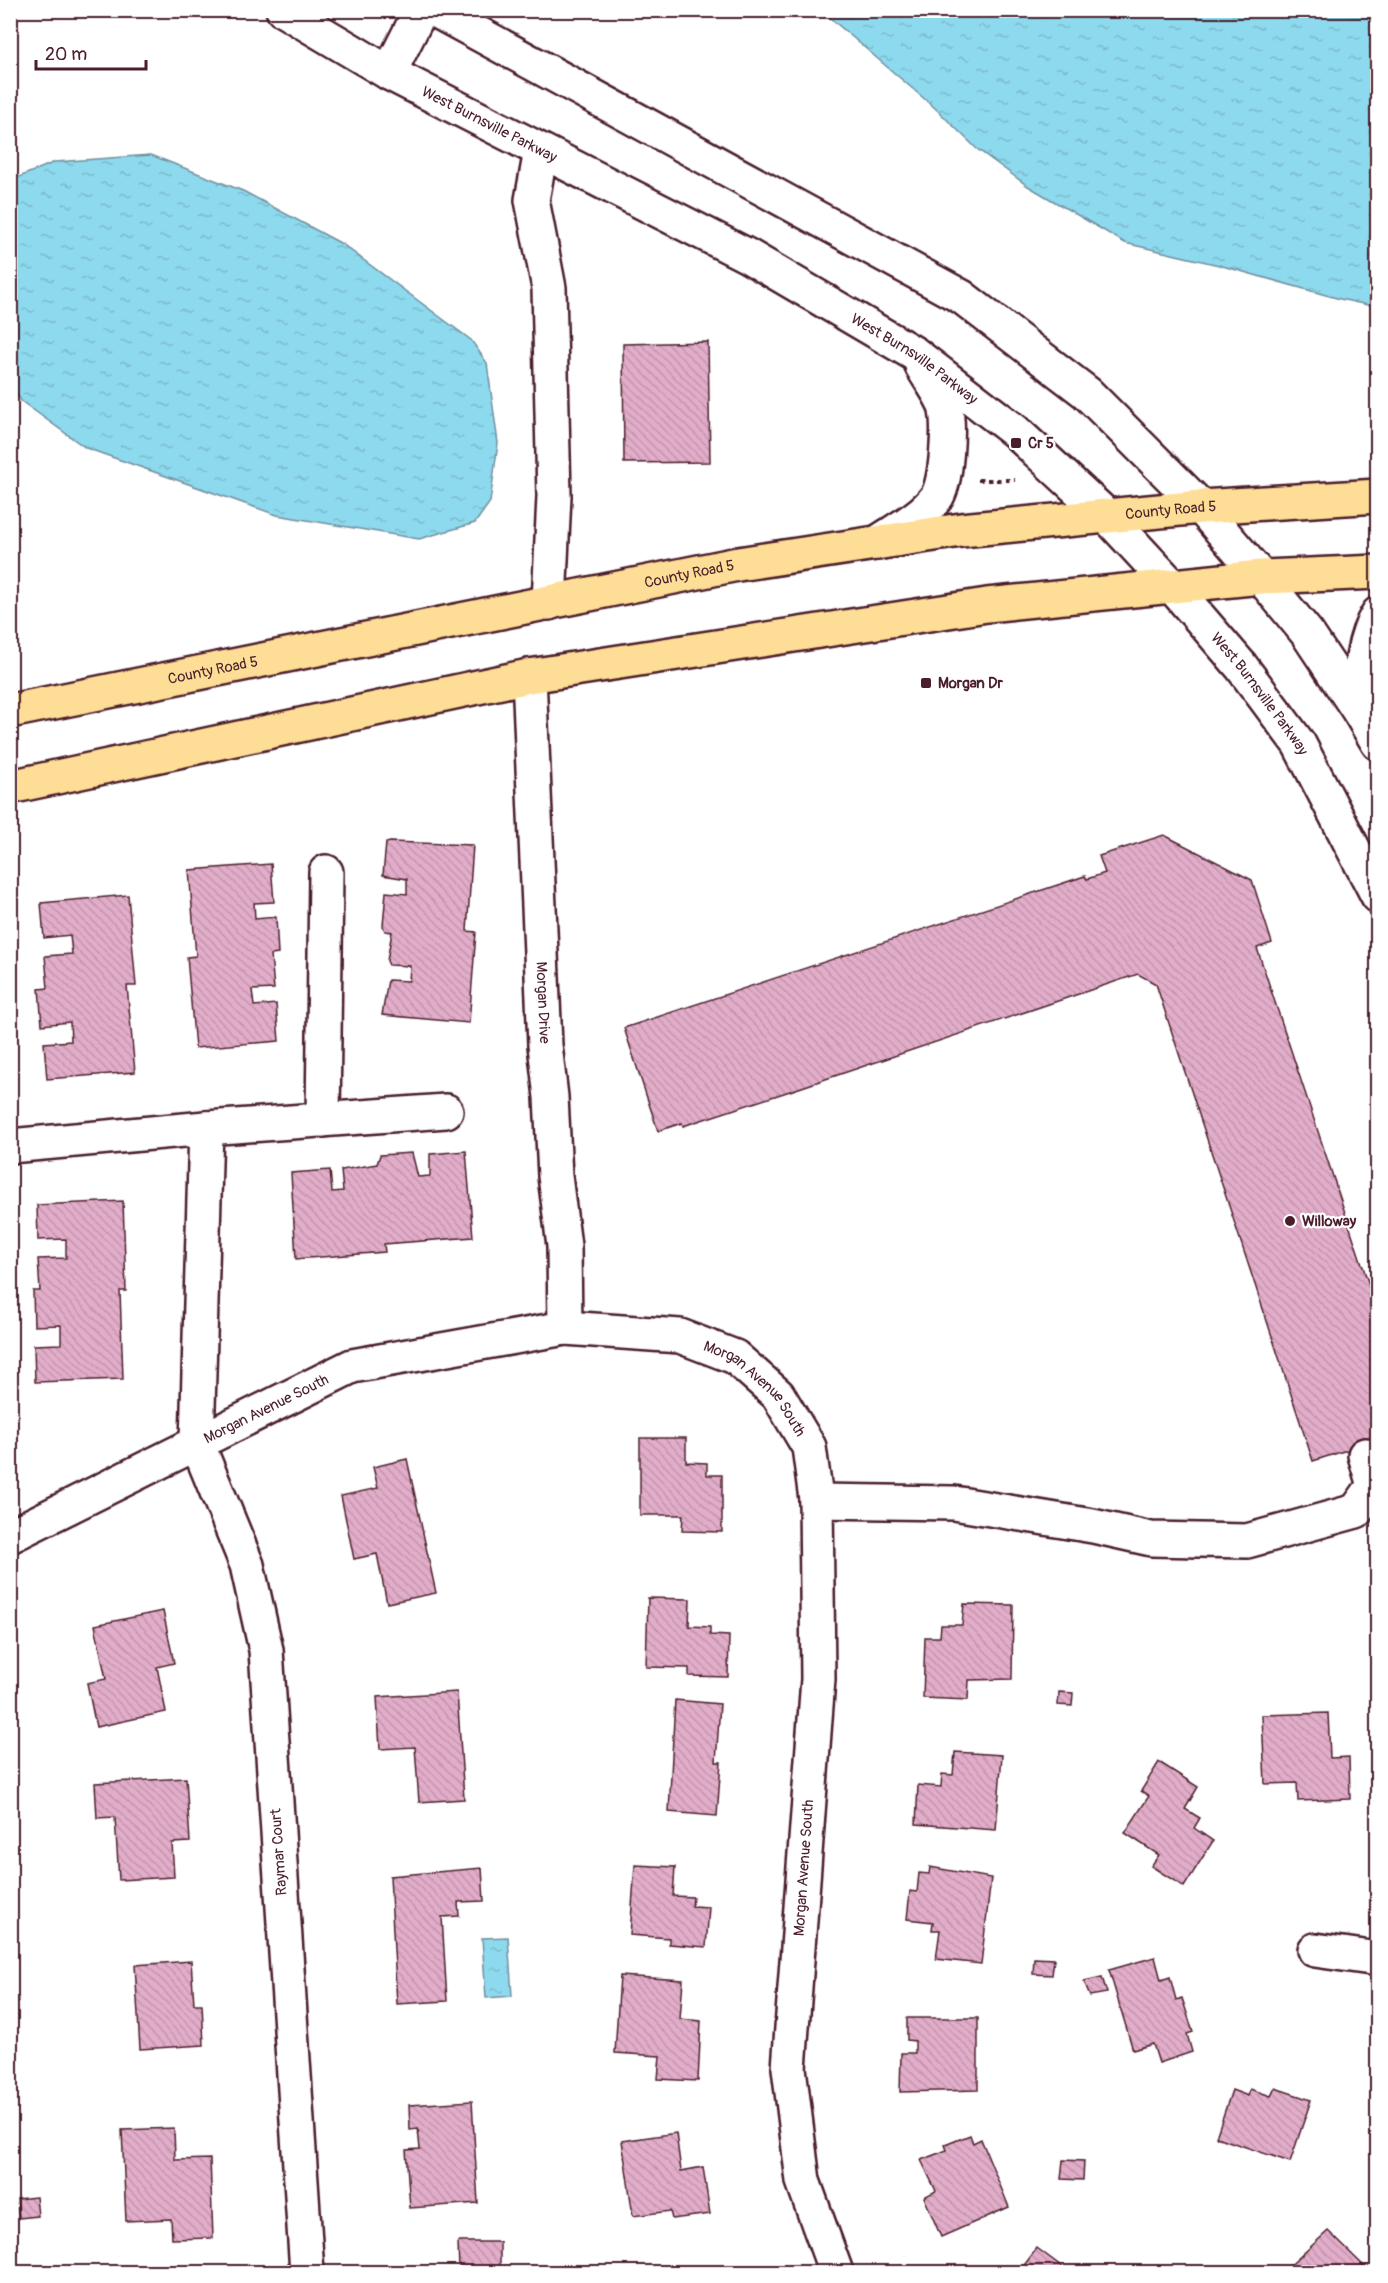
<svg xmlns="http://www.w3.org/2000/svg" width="1388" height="2283" font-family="Pangolin,sans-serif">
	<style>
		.water { fill: url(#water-ripples); stroke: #728f9f; stroke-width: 1.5 }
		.building { fill: url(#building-back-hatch); stroke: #4a1f2b; stroke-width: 1.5 }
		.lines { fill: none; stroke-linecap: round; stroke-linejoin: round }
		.minor-casing { stroke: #4a1f2b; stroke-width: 38 }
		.major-casing { stroke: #4a1f2b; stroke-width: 38 }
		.path { stroke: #4a1f2b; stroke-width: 4; stroke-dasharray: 4.5 4.5; stroke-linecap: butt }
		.minor { stroke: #fff; stroke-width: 33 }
		.major { stroke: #fedd96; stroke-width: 33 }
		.poi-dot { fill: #4a1f2b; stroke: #fff; stroke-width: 2 }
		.labels { text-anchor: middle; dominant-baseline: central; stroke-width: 4.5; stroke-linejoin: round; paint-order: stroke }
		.street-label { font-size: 15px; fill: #4a1f2b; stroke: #fff }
		.poi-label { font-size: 15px; font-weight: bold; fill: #4a1f2b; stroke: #fff; text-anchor: start }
	</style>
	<defs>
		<pattern id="water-ripples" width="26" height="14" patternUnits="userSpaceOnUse" patternTransform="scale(1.5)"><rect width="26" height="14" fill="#8dd9ed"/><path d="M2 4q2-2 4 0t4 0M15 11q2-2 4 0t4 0" fill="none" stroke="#7bbacb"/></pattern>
		<pattern id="building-back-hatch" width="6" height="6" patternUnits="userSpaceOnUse" patternTransform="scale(1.5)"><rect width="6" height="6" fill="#e1adc9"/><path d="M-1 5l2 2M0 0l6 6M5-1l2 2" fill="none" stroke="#c394ad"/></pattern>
	</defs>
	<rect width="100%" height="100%" fill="#fff"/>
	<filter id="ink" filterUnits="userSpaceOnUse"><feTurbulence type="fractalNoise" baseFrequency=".0167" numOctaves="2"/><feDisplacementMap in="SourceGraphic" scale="12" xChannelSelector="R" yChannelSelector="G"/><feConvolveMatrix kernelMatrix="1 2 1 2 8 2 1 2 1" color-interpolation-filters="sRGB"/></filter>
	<g filter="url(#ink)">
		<g class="water">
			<polygon points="822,11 1377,11 1377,307 1340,299 1219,265 1125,243 1028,186 977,149 935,108"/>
			<polygon points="151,155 243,191 342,244 471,340 487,363 498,443 490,502 475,523 419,539 277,515 86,448 21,401 10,384 12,180 55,162"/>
			<polygon points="508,1937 512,1996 486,1998 482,1938"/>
		</g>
		<g class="building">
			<polygon points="708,342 710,462 624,463 623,344"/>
			<polygon points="1164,835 1252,880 1272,943 1257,948 1378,1312 1378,1440 1313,1461 1156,984 1138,974 793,1090 683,1126 682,1123 658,1131 624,1028 1085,876 1087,879 1105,873 1099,856"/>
			<polygon points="390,842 473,845 467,931 476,932 469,1023 382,1015 388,980 409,981 410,966 389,965 387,961 392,932 385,931 383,926 386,892 407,894 407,879 383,875 386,843"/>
			<polygon points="271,864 274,902 254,903 255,919 276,917 278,954 271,955 274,989 252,990 254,1006 276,1004 279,1041 195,1048 187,957 196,956 189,870"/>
			<polygon points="128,895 136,986 127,986 135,1072 47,1079 44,1043 71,1041 70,1022 42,1025 39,989 48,988 45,956 72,954 70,935 44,938 41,903"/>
			<polygon points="466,1151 473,1237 384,1244 385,1252 296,1259 291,1173 330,1170 332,1192 343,1191 341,1170 377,1164 380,1155 412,1153 418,1177 430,1176 430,1154"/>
			<polygon points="123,1201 126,1291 120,1291 123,1379 35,1382 34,1345 61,1344 61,1325 34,1326 33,1291 40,1291 38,1259 66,1258 66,1239 38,1240 37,1205"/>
			<polygon points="640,1438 686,1438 686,1462 707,1463 707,1475 722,1475 722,1532 682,1531 683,1515 640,1515"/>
			<polygon points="407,1459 436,1593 387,1603 377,1554 354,1559 341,1496 378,1488 373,1467"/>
			<polygon points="648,1598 690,1599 689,1626 710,1627 710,1635 729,1636 728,1677 689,1676 689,1668 646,1667"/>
			<polygon points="964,1604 1013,1605 1012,1679 969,1680 968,1700 923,1698 925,1637 940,1637 941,1625 962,1625"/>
			<polygon points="163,1611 174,1663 157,1667 166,1712 96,1727 87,1683 106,1679 95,1625"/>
			<polygon points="457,1692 464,1799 419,1802 415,1747 380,1749 377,1697"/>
			<polygon points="1059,1692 1073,1693 1072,1706 1058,1705"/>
			<polygon points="675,1700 720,1704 716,1762 721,1762 717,1816 669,1812"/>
			<polygon points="1328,1713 1330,1758 1349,1757 1350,1799 1298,1801 1297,1783 1265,1784 1262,1715"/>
			<polygon points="955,1752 1002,1755 996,1830 916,1824 918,1785 941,1787 942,1774 953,1775"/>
			<polygon points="1159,1762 1198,1787 1185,1809 1200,1818 1194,1828 1213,1841 1184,1887 1151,1866 1159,1855 1125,1833 1149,1796 1141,1791"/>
			<polygon points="186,1778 190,1842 172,1843 174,1877 119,1880 115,1817 97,1818 95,1783"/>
			<polygon points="635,1865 675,1867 673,1896 693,1897 692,1906 709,1907 706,1947 669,1944 669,1938 630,1935"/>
			<polygon points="930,1867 991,1878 981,1964 936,1959 940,1930 932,1930 933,1922 907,1919 910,1891 917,1892 919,1873 929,1874"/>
			<polygon points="482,1868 484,1901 458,1902 459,1916 442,1917 447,2001 397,2004 390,1876"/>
			<polygon points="1155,1957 1161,1980 1170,1977 1176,2000 1182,1998 1193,2032 1187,2034 1192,2052 1159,2063 1153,2044 1133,2050 1109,1970"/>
			<polygon points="1034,1958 1054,1959 1052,1975 1033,1974"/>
			<polygon points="191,1961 194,2004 202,2004 204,2045 140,2049 135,1965"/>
			<polygon points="620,1976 683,1980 680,2019 701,2021 698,2081 658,2079 660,2056 615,2053"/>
			<polygon points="1102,1977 1107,1993 1090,1996 1084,1981"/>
			<polygon points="907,2018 978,2018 978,2090 900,2092 901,2053 915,2053 915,2041 907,2040"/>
			<polygon points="1275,2088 1311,2100 1290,2162 1216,2137 1232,2090 1248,2096 1250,2089 1271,2096"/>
			<polygon points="472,2101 478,2203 410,2208 406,2150 420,2149 418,2129 410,2130 409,2105"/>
			<polygon points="174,2128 175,2160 210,2159 213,2238 172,2239 171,2219 126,2221 122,2130"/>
			<polygon points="676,2133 681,2171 703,2167 710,2214 672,2219 670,2211 633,2216 622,2141"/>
			<polygon points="970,2135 973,2143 981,2139 1009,2207 941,2237 924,2197 936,2191 921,2160 947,2150 945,2145"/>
			<polygon points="1063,2160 1084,2161 1083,2180 1061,2179"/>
			<polygon points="36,2197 38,2216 19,2218 17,2199"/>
			<polygon points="1328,2231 1370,2272 1283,2272"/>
			<polygon points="458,2242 500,2242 500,2272 416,2272 459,2270"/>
			<polygon points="1037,2248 1069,2272 1019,2272"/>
			<polygon points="175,2266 176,2272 149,2272 148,2269"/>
		</g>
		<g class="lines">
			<g class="minor-casing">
				<g id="minor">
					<path id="s1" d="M283 10 389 73 748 256 915 354 1015 431 1108 517 1173 587 1241 666 1299 744 1378 896"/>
					<polyline points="435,10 962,297 1087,393 1201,507 1261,577 1307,633 1359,711 1378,743"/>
					<polyline points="389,73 421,10"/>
					<polyline points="541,151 532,200 549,288 554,496 549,603"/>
					<path d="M877 543C896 530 922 517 936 498 947 483 950 424 945 406 941 394 928 377 922 366"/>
					<path id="s2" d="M529 676 545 1045 551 1097 555 1176 564 1246 565 1328"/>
					<path d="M1359 711C1361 678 1360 643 1378 614"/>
					<polyline points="323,1120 326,872"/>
					<polyline points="10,1146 206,1128"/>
					<polyline points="816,1501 954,1503 1093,1526 1151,1539 1247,1541 1356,1511 1374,1486 1365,1455"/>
					<path id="s3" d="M10 1536 352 1366 565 1328 680 1336 735 1357 778 1395 809 1447 816 1499 818 1679 789 2068 803 2181 836 2272"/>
					<polyline points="1315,1950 1378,1959"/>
					<polyline points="307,2272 266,1650 247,1565 197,1443 206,1128 446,1111"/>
				</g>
			</g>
			<g class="major-casing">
				<g id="major">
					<path id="s4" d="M10 711 738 564 961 530 1201 507 1378 496"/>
					<polyline points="10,787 529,676 987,605 1261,577 1378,572"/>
				</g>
			</g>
			<polyline class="path" points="978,480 1015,480"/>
			<use href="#minor" class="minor"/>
			<use href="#major" class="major"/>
		</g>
	</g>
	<g class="poi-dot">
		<rect x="1010" y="437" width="12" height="12" rx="3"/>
		<rect x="920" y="677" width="12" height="12" rx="3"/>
		<circle cx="1290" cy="1221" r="6"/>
	</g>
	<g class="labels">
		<g class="street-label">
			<text stroke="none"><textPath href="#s1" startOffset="236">West Burnsville Parkway</textPath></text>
			<text stroke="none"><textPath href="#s1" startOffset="722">West Burnsville Parkway</textPath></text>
			<text stroke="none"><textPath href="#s4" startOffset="1179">County Road 5</textPath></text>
			<text stroke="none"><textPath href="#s4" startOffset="693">County Road 5</textPath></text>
			<text stroke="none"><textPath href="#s4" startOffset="207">County Road 5</textPath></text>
			<text stroke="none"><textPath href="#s1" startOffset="1206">West Burnsville Parkway</textPath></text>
			<text stroke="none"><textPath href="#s2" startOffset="327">Morgan Drive</textPath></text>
			<text stroke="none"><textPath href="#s3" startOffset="808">Morgan Avenue South</textPath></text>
			<text stroke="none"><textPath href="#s3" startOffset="286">Morgan Avenue South</textPath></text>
			<text transform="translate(279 1852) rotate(-94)">Raymar Court</text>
			<text transform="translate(804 1868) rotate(-86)">Morgan Avenue South</text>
		</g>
		<g class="poi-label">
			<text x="1028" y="443">Cr 5</text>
			<text x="938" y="683">Morgan Dr</text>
			<text x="1302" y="1221">Willoway</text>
		</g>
	</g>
	<rect width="1388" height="2283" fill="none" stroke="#fff" stroke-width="36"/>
	<rect x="18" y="18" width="1352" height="2247" fill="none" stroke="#4a1f2b" stroke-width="2" filter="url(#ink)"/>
	<path d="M36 60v9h110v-9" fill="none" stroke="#4a1f2b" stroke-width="3"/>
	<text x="45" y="60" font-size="18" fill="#4a1f2b" stroke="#ffffff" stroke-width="4.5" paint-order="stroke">20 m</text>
</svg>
